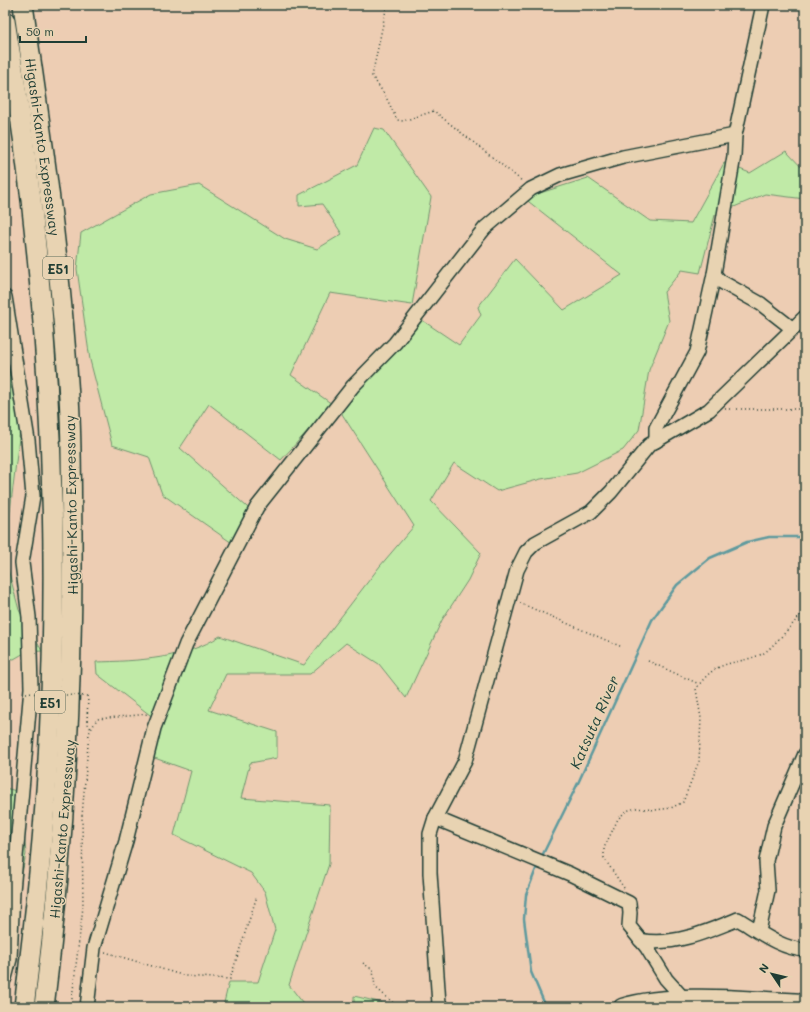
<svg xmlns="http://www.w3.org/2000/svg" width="810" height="1012" font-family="Mali,sans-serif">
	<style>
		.green { fill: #c0eaa7; stroke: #70946e }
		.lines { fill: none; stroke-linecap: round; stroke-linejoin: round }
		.stream { stroke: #5f9a9e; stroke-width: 2.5 }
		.minor-casing { stroke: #1f3d34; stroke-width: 16 }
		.major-casing { stroke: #1f3d34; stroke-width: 19 }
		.highway-casing { stroke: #1f3d34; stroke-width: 22 }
		.path { stroke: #1f3d34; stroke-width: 1.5; stroke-dasharray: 1 3; stroke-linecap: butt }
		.minor { stroke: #e8d3b2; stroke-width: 13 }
		.major { stroke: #e8d3b2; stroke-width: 16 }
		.highway { stroke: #e8d3b2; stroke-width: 19 }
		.path-bridge { stroke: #1f3d34; stroke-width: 1.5; stroke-dasharray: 1 3; stroke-linecap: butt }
		.labels { text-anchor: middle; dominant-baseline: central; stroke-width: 3; stroke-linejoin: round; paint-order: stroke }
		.shield { fill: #e8d3b2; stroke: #5b6a5a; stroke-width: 1 }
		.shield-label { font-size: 13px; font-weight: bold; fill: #1f3d34 }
		.street-label { font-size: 14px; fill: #1f3d34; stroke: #e8d3b2 }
		.water-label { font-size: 15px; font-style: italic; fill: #24453d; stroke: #e8d3b2 }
	</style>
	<rect width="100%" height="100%" fill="#edcdb3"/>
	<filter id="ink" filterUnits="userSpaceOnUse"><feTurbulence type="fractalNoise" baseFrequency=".025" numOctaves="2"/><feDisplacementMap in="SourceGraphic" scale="8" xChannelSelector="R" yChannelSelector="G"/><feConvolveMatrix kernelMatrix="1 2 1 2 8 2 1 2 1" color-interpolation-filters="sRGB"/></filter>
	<g filter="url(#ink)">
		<g class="green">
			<polygon points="374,128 384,130 431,197 412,305 330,293 291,375 332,404 281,460 209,404 180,448 255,514 232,543 162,494 149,457 112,445 90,360 77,269 81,233 151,194 199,185 285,239 317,249 342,234 322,204 299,206 299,195 357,165"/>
			<path d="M786 151 805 171V199L765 194 715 215 700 273 682 270 664 292 669 321 649 370 639 430 623 450 577 473 541 479 497 491 454 463 431 501 481 553 468 580 442 620 406 698 379 664 346 643 310 674H226L209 710 277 732V758L250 763 241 798 330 805 329 864 289 985 306 1007H223L229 982H258L275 930 265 892 251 873 174 835 191 771 149 756 159 722 97 674 96 662C137 661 185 659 220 636L304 665 380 566 414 526 342 414 349 393 416 316 459 345 481 315 478 307 515 259 564 310 622 275 524 198 588 178 650 221 691 223 724 163 750 173Z"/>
			<polygon points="5,341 22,413 7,536 5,538"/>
			<polygon points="5,567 8,569 19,610 42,651 26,652 14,659 5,658"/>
			<polygon points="5,788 24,793 22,810 26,854 11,927 5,936"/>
			<polygon points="354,996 399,1007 354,1007"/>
		</g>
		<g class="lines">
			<g class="stream">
				<polyline points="541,858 579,781 652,620 677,585 710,558 747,542 769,537 805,537"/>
				<polyline points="538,864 526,895 524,919 531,972 546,1007"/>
			</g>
			<g class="minor-casing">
				<g id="minor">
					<polyline points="763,5 735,135 734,156 714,274 720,281 761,304 793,329"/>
					<polyline points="5,297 28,440 33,496 22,563 29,617 31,688 13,891 10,959 5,978"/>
					<polyline points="656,441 656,428 697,352 714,274"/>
					<polyline points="435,818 570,874 629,903 630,913 629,926 647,948 666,979 684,999"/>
					<polyline points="759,931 768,890 766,861 774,826 805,754"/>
					<path d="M640 940C672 947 709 931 738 919 758 931 781 949 805 950"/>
					<polyline points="87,1007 94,948 126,841 154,728 186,644 257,507 353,386 395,343 476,239 485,228 531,189 560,175 623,157 735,135"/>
					<polyline points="442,1007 439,1004 430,873 430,834 435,818 465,761 517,570 526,552 535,543 591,512 611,492 649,445 709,410 805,317"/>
				</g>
			</g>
			<g class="major-casing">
				<path id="major" d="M622 1007C673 991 750 1000 805 1002"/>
			</g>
			<g class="highway-casing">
				<g id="highway">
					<path d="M23 5C42 135 61 265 69 397 72 442 71 488 72 533 73 692 64 849 44 1007"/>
					<path d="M5 21C46 257 61 500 49 740 45 829 35 918 24 1007"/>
				</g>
			</g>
			<g class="path">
				<polyline points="387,5 372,76 385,95 397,120 403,121 434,111 522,181"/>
				<polyline points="725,409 805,409"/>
				<polyline points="520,603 622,647"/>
				<polyline points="648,661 699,684"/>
				<polyline points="88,696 87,722 91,729"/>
				<path d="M624 888 604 858V848L618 819 626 811 636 808 655 810 671 808 683 802 699 761 701 718 696 689C718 657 732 667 762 654 770 651 798 618 805 610"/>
				<polyline points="105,952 185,976 230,979 257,896"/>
				<polyline points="363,963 373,970 375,987 398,1007"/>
				<polyline points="71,1007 83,907 82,816 89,733 97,719 148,714"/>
			</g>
			<use href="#minor" class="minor"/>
			<use href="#major" class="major"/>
			<use href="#highway" class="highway"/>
			<polyline class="path-bridge" points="26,693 88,696"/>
		</g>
	</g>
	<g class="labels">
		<g class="shield">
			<rect x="43" y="257" width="30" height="22" rx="3"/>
			<rect x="35" y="691" width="30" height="22" rx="3"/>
		</g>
		<g class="shield-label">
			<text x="58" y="268">E51</text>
			<text x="50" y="702">E51</text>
		</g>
		<g class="street-label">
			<text transform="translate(43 147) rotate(82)">Higashi-Kanto Expressway</text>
			<text transform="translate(71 505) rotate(-91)">Higashi-Kanto Expressway</text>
			<text transform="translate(62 829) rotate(-85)">Higashi-Kanto Expressway</text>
		</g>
		<g class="water-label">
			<text transform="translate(594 722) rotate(-66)">Katsuta River</text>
		</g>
	</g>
	<rect width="810" height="1012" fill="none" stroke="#e8d3b2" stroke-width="20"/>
	<rect x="10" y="10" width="790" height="992" fill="none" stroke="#1f3d34" stroke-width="1.5" filter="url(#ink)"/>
	<g transform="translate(772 974) rotate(305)" stroke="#e8d3b2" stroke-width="3" paint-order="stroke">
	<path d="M0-3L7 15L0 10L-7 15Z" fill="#1f3d34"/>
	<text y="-6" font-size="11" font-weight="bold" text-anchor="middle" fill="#1f3d34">N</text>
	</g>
	<path d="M20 36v6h66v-6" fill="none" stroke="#1f3d34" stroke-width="2"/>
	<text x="26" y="36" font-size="12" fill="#1f3d34" stroke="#e8d3b2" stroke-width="3" paint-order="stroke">50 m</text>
</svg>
